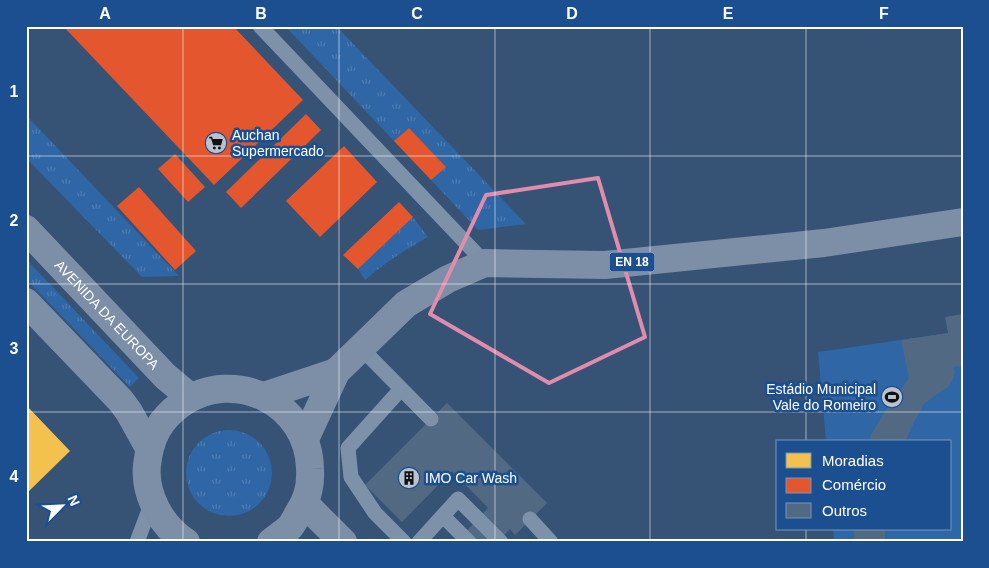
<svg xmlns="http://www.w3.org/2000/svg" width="989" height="568" font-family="Helvetica,sans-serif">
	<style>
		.grass { fill: url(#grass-tufts) }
		.pitch { fill: #2f66a5 }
		.homes { fill: #f2c14e }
		.shops { fill: #e4572e }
		.building { fill: #526984 }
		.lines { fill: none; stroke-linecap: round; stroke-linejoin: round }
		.lane { stroke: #7d92a8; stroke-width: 15 }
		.primary { stroke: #7d8ea7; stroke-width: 28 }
		.marked { fill: none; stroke: #e08cad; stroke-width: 4; stroke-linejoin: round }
		.grid { fill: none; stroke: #fff; stroke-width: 1; stroke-opacity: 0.55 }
		.labels { text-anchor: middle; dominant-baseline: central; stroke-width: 5; stroke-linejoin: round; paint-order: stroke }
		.shield { fill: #1b4f8f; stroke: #bbcadd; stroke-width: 1 }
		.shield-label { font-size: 12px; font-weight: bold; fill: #fff }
		.poi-label { font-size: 14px; fill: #fff; stroke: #1b4f8f; text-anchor: start }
		.street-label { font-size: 14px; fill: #fff; stroke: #1b4f8f }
		.neatline { fill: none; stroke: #fff; stroke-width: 2 }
		.grid-label { font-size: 16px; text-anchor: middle; font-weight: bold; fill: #fff }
	</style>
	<defs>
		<pattern id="grass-tufts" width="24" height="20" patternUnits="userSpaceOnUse" patternTransform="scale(1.25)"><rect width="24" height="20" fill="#2f66a5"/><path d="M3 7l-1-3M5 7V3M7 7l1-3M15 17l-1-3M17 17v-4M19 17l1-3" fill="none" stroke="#4e7db2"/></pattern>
	</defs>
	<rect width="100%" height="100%" fill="#365274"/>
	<g class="grass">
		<polygon points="285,26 336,26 526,224 478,230 431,180 445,166 409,128 394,141"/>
		<polygon points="26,115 179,276 142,277 26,158"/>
		<path d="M413 217 428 237C405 250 386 262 365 280L358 269Z"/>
		<polygon points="26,259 139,378 130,387 26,279"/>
		<circle cx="229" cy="473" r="43"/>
	</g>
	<polygon class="pitch" points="963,314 963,542 834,542 833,529 950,529 950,442 826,442 818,352 948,333"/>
	<polygon class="homes" points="26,405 70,451 26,494"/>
	<g class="shops">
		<polygon points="63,26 233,26 303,100 214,185"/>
		<polygon points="306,114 321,130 241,208 226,192"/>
		<polygon points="409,128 446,167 431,180 394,141"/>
		<polygon points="344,146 377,182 320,237 286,201"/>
		<polygon points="175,154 205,187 188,202 158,169"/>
		<polygon points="139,187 196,251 175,270 117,206"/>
		<polygon points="399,202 413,217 358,269 343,255"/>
	</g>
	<g class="building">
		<polygon points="963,314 963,366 953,367 955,371 953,379 948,387 933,397 924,404 915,420 905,442 869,442 871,435 885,411 909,378 901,340 948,333 945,317"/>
		<polygon points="447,403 547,503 515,535 510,529 498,542 456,542 488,508 452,471 402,522 365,485"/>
		<rect x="854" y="529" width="31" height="13"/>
	</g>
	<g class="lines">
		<g class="lane">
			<polyline points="260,26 485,263"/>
			<polyline points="361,348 431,419"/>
			<polyline points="401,389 348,448 351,477 375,513 404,542"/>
			<polyline points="443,516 469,542"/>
			<polyline points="530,519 551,542"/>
			<polyline points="137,542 152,502"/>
			<polyline points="419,542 458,499 501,542"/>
		</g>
		<g class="primary">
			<path id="s1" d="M26 229 165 376 190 397"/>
			<polyline points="26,302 121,401 129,412 149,448"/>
			<polyline points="264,396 336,372"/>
			<polyline points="305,439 336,372 406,304 448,279 485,263 605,265 824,243 963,222"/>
			<polyline points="305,504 343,542"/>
			<path d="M186 542C161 526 144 494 147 465 150 438 159 420 181 404 234 366 309 403 310 469 311 485 308 499 299 512 296 517 293 524 289 528 284 533 277 537 271 542"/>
		</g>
	</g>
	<path class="marked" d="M598 178 645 337 549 383 430 314 486 195Z"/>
	<path class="grid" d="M183 26V542M339 26V542M495 26V542M650 26V542M806 26V442M26 156H963M26 284H963M26 412H963M806 529V542"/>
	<defs>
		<g id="supermarket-disc" transform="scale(1.125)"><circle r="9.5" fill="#b9c2ce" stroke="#1b4f8f"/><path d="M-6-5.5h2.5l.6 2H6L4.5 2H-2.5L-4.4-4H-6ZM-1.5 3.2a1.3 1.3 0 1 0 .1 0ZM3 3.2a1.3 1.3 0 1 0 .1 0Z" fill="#111"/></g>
		<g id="stadium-disc" transform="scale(1.125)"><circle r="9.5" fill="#b9c2ce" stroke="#1b4f8f"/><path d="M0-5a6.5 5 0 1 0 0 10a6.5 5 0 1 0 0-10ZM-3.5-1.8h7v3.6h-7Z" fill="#111"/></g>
		<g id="building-disc" transform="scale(1.125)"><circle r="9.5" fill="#b9c2ce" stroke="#1b4f8f"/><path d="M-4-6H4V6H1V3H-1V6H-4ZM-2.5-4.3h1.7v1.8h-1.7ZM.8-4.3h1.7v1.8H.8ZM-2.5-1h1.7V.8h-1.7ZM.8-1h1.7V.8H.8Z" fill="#111"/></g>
	</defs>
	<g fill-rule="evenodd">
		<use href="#supermarket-disc" x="216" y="143"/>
		<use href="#stadium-disc" x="892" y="397"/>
		<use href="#building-disc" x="409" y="478"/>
	</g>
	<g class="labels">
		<rect class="shield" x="609.5" y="252.5" width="45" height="19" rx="4"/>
		<g class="shield-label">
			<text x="632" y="262">EN 18</text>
		</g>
		<g class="poi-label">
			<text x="232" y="135">Auchan<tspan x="232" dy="16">Supermercado</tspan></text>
			<text x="876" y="389" text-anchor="end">Estádio Municipal<tspan x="876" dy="16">Vale do Romeiro</tspan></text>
			<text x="425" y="478">IMO Car Wash</text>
		</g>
		<g class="street-label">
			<text stroke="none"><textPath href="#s1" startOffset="118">AVENIDA DA EUROPA</textPath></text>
		</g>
	</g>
	<rect width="989" height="568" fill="none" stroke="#1b4f8f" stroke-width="55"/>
	<rect x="776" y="440" width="175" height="90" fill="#1b4f8f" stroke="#7695bc"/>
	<rect x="786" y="453" width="25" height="15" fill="#f2c14e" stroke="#7695bc"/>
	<text x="822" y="466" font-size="15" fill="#ffffff">Moradias</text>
	<rect x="786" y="478" width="25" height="15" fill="#e4572e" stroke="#7695bc"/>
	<text x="822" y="490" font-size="15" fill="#ffffff">Comércio</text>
	<rect x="786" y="503" width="25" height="15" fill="#526984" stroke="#7695bc"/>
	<text x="822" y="516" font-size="15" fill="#ffffff">Outros</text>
	<g transform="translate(62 506) rotate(66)" stroke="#1b4f8f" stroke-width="4" paint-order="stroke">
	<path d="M0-4L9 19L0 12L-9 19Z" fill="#ffffff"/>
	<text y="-8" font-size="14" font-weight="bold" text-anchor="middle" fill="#ffffff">N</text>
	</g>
	<rect x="28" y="28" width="934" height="512" class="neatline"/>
	<g class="grid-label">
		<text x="105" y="19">A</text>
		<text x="261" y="19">B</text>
		<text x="417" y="19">C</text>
		<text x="572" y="19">D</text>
		<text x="728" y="19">E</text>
		<text x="884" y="19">F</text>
		<text x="14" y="97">1</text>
		<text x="14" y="226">2</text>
		<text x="14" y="354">3</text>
		<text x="14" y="482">4</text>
	</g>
</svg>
